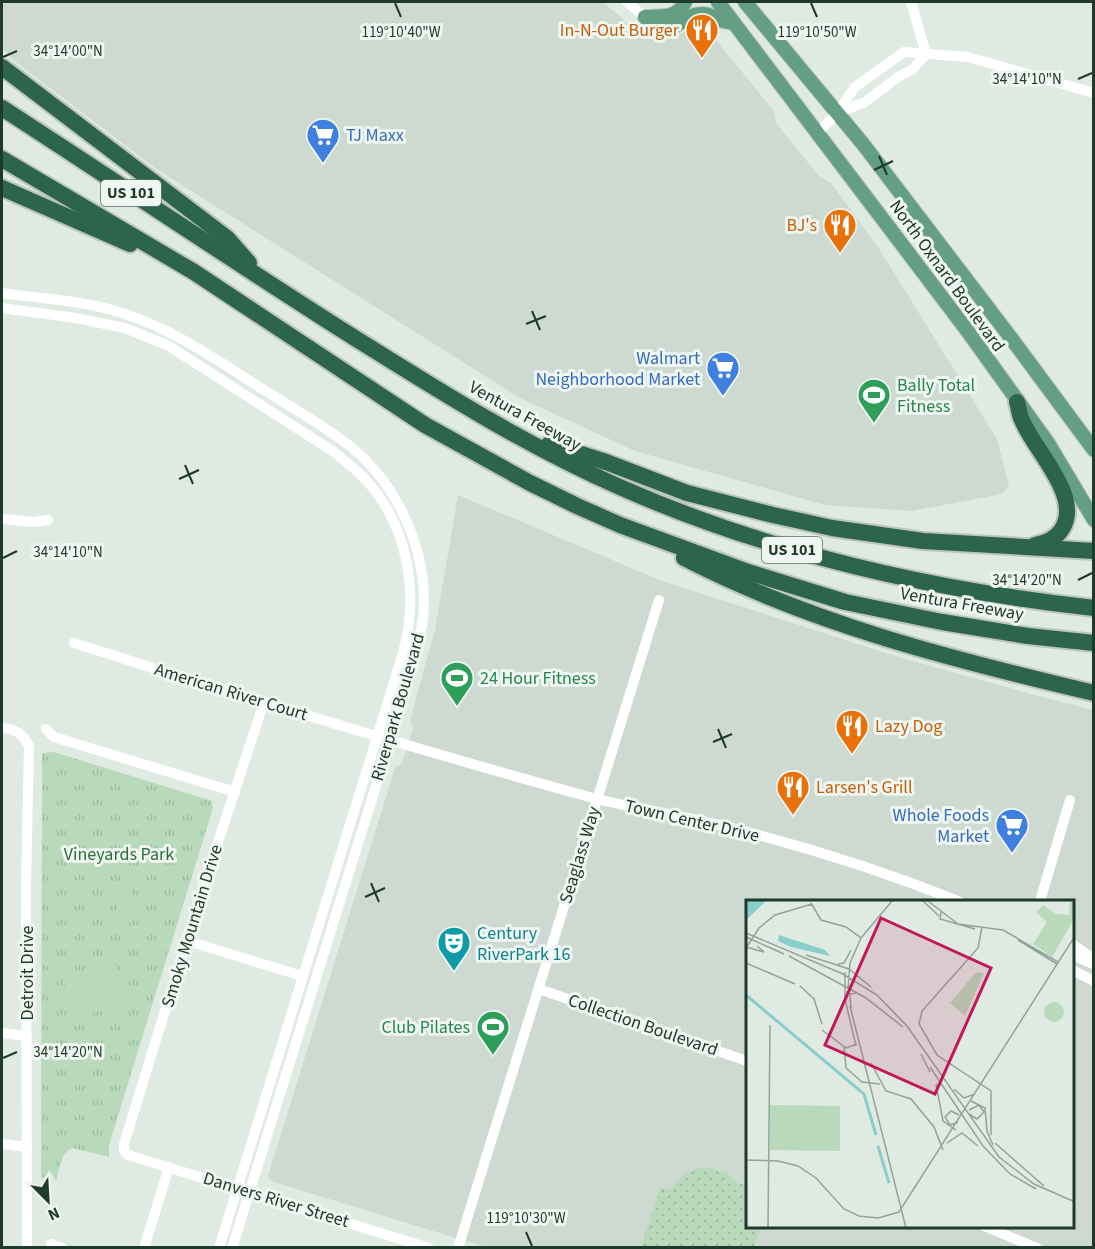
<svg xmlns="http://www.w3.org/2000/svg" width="1095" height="1249" font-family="'Source Sans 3',sans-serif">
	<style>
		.built { fill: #cdd9d1; fill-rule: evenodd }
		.grass { fill: url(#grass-dots) }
		.park { fill: url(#park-tufts) }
		.pitch { fill: #b8daba }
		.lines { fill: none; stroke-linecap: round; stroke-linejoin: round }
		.major-casing { stroke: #bcc4c0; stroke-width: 16 }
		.highway-casing { stroke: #bcc4c0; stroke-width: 20 }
		.minor { stroke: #fff; stroke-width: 10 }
		.major { stroke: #649e83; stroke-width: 14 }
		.highway { stroke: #2d644d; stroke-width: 16 }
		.ticks { fill: none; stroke: #20392d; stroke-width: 2 }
		.labels { text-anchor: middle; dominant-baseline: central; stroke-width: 6; stroke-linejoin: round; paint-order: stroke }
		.shield { fill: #eff6f1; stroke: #5e7268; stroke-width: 1.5 }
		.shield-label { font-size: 16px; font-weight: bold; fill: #20392d }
		.food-label { font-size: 18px; fill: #c56008; stroke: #eff6f1; text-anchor: end }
		.shop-label { font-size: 18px; fill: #366cbe; stroke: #eff6f1; text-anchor: end }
		.street-label { font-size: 18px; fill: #20392d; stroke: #eff6f1 }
		.leisure-label { font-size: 18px; fill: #27864d; stroke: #eff6f1; text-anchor: start }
		.park-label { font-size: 18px; fill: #2c6e38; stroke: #eff6f1 }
		.culture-label { font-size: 18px; fill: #0d838f; stroke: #eff6f1; text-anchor: start }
		.inset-river { fill: none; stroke: #88ceca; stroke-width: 3 }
		.inset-road { fill: none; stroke: #93a39a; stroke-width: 1.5 }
		.view { fill: #c2185b; fill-opacity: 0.15; stroke: #c2185b; stroke-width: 3 }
		.inset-edge { fill: none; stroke: #20392d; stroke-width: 3 }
		.ticks-label { font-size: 15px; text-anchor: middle; fill: #20392d; stroke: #eff6f1; stroke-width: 6; stroke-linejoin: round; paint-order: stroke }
	</style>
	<defs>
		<pattern id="grass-dots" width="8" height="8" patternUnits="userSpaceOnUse" patternTransform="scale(1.5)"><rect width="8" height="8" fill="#b8daba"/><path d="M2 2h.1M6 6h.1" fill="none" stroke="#9ebca0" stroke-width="1.8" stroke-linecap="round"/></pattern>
		<pattern id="park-tufts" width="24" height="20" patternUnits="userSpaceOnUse" patternTransform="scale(1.5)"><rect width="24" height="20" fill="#b8daba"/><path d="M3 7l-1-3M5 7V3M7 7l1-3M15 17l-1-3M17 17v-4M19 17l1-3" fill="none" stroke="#9ebca0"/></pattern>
	</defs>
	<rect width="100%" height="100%" fill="#dfeae2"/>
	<g class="built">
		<polygon points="2,2 603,2 646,39 666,39 677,36 695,26 704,26 774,111 776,123 819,176 831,183 878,247 997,439 1009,486 1002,494 912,511 825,505 635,451 520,398 155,168 12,59 2,48"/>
		<path d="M458 495 662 581 895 656 1023 692 1093 710V1247H485L271 1181 268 1176 395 768 402 763 413 728 410 720 435 630ZM747 901H1072V1226H747Z"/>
	</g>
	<path class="grass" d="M704 1167 726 1172 739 1184H747V1226L760 1227 754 1247H641L660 1188 671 1190C680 1176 688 1171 704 1167Z"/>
	<path class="park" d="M54 752 212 801 213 808 109 1145V1157L73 1148C60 1152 60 1169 56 1181L52 1173 41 1179 42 753Z"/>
	<g class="pitch">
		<polygon points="129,886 142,917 124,925 111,894"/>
		<polygon points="113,959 129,999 79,1019 63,980"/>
	</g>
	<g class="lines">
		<g class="major-casing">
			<g id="major">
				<polyline points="718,2 966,329 1048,443 1094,520"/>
				<polyline points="745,2 863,144 1008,334 1094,450"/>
				<path d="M645 17C673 47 677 13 703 14 710 14 714 18 720 20 725 22 730 22 734 23"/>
				<path d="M645 17C661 16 677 19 685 2"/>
			</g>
		</g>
		<g class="highway-casing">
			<g id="highway">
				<polyline points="2,67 227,238 249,263"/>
				<path d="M2 108C118 183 233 261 350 335 438 390 526 446 622 488 772 554 931 590 1094 608"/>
				<polyline points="2,159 194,272 425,425 530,483 577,506 620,525 748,572 845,602 942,622 1028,636 1094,643"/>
				<polyline points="2,188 130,244"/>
				<path d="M1017 402C1019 408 1019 415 1022 420 1033 449 1083 496 1062 529 1056 539 1046 543 1035 545"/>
				<polyline points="549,444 606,462 687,493 773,515 832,528 923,541 1094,551"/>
				<path d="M684 558C812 624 954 660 1094 693"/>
			</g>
		</g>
		<g class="minor">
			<polyline points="627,2 645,17"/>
			<polyline points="911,2 926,54"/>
			<polyline points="837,113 865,102 898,77 913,69 926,54"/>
			<polyline points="818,133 837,113 855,87 904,52 968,57 1094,93"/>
			<path d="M2 293C42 299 83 300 122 313 173 329 217 360 261 388 288 405 316 421 342 440 392 476 423 538 424 600 424 623 418 645 413 667L232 1248"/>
			<path d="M2 308 76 318 125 328 169 346 334 452C345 461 356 469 366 480 409 527 419 594 403 653L219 1248"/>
			<polyline points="2,519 34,522 48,520"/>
			<path d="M74 643C246 698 419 750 593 798 629 807 666 813 702 821 788 841 876 868 958 901"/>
			<polyline points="264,702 200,897 124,1144 124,1151 128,1155 429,1248"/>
			<path d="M2 728C15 729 23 733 29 746L26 883 27 1248"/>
			<polyline points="46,729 54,737 235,792"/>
			<polyline points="1040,901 1070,800"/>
			<polyline points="188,941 302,976"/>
			<polyline points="1072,944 1094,959"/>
			<polyline points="1072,955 1093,964"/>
			<polyline points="1072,970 1094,981"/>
			<polyline points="539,989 747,1061"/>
			<polyline points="2,1033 27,1036"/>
			<polyline points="2,1144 27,1147"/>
			<polyline points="984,1226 1037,1248"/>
			<polyline points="51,1244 62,1248"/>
			<polyline points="144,1248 169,1167"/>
			<polyline points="458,1248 659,600"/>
		</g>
		<use href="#major" class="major"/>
		<use href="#highway" class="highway"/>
	</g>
	<path class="ticks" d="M395 3 401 17M811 3 817 17M3 57 17 51M1078 79 1092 73M879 156 887 175M874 170 893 161M532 311 540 330M526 324 546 316M185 465 193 484M179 479 199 470M3 558 17 551M1078 580 1092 573M718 729 726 748M713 742 732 734M371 883 379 902M365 897 385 888M3 1058 17 1052M526 1232 532 1246"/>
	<defs>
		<g id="restaurant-pin" transform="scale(1.725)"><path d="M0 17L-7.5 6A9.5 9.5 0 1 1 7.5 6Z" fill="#e8710a" stroke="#eff6f1"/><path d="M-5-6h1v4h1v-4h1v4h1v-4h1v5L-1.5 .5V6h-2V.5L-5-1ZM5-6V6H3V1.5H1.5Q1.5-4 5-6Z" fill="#fff"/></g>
		<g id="supermarket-pin" transform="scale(1.725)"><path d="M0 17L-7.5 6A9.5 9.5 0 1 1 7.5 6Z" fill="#3f7fe0" stroke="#eff6f1"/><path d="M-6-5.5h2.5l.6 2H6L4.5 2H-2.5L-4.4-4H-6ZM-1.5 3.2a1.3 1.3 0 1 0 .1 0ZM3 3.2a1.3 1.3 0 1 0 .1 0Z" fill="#fff"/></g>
		<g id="stadium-pin" transform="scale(1.725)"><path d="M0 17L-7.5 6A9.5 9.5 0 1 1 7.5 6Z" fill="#2e9e5b" stroke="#eff6f1"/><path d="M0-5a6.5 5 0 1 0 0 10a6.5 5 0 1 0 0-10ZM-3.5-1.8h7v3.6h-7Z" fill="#fff"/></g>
		<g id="theatre-pin" transform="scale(1.725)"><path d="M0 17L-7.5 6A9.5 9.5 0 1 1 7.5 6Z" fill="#0f9aa8" stroke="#eff6f1"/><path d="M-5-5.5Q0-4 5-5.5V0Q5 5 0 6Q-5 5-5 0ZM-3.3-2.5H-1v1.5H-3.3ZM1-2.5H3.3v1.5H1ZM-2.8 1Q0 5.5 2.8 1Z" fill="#fff"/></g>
	</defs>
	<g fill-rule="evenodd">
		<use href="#restaurant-pin" x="702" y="30"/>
		<use href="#supermarket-pin" x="323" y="135"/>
		<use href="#restaurant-pin" x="840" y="225"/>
		<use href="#supermarket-pin" x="723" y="368"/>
		<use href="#stadium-pin" x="874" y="395"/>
		<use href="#stadium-pin" x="457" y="678"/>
		<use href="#restaurant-pin" x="852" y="726"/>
		<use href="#restaurant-pin" x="793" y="787"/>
		<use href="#supermarket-pin" x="1012" y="825"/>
		<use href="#theatre-pin" x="454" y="943"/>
		<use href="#stadium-pin" x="493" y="1027"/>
	</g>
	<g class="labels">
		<g class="shield">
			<rect x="101" y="180" width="60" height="26" rx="4.5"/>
			<rect x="762" y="537" width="60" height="26" rx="4.5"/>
		</g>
		<g class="shield-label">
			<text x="131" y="193">US 101</text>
			<text x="792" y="550">US 101</text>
		</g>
		<g class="food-label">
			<text x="679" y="30">In-N-Out Burger</text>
			<text x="817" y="225">BJ's</text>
			<text x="875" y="726" text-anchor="start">Lazy Dog</text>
			<text x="816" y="787" text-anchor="start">Larsen's Grill</text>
		</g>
		<g class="shop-label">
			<text x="346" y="135" text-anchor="start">TJ Maxx</text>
			<text x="700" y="358">Walmart<tspan x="700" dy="21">Neighborhood Market</tspan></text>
			<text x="989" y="815">Whole Foods<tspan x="989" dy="21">Market</tspan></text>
		</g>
		<g class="street-label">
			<text transform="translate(947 276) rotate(54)">North Oxnard Boulevard</text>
			<text transform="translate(525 416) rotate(29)">Ventura Freeway</text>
			<text transform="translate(962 604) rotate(10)">Ventura Freeway</text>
			<text transform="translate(231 692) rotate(17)">American River Court</text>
			<text transform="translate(398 707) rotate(-74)">Riverpark Boulevard</text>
			<text transform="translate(692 821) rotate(13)">Town Center Drive</text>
			<text transform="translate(580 855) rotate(-73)">Seaglass Way</text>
			<text transform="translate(192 926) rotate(-73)">Smoky Mountain Drive</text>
			<text transform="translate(27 973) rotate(-90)">Detroit Drive</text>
			<text transform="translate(643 1025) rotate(19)">Collection Boulevard</text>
			<text transform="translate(276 1200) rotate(17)">Danvers River Street</text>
		</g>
		<g class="leisure-label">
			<text x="897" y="385">Bally Total<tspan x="897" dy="21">Fitness</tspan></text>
			<text x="480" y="678">24 Hour Fitness</text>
			<text x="470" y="1027" text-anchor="end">Club Pilates</text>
		</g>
		<g class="park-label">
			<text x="119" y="854">Vineyards Park</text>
		</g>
		<g class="culture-label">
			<text x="477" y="933">Century<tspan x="477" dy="21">RiverPark 16</tspan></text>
		</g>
	</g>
	<g transform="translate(746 900)">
		<rect width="328" height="328" fill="#dfeae2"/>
		<path d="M24 205 94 206V251L24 250Z" fill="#b8daba"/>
		<path d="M324 2H328V19L306 57 287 44 301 22 290 12 297 5 310 14 323 15ZM230 72 238 73 219 116 204 103ZM298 112a10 10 0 1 1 20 0a10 10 0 1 1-20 0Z" fill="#b8daba"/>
		<path d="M0 1H20L0 20ZM33 35 79 50 84 56 45 47 32 41Z" fill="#88ceca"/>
		<path class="inset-river" d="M0 95 118 194 130 235M132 246 143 283"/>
		<path class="inset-road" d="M177 1 193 16M182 1 212 24 257 30 312 62M65 3 75 20 100 27 115 38 104 63 102 89M195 12 194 19 229 29M236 27 232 48 176 111 173 124 191 155 245 191V235M0 33 97 74 131 95 161 126 253 257 288 284 329 302M0 37 38 54M115 38 146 1M272 40 311 64M0 47 18 52 11 46M0 48 13 28 29 15 66 4M60 55 103 69 125 87M43 56 120 98 157 127M0 63 49 84M92 64 98 63 105 50M99 72V99L110 146M54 86 68 99 76 124M104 106 160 328M105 108 104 94 110 93M76 130 100 148 111 144M98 147 100 168 116 182 134 184M175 154 184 172M125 163 140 191 165 199 188 227 197 250M184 167 237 246 264 274 290 289M190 184 197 221 210 230M208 189 218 198 229 194M225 201 239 208 241 231 247 245M223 210 233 205 238 212 231 219 223 214M212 222 204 225 199 217 205 211 213 215M201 243 216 233 232 246M249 243 298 286M0 260 32 261 52 266 70 278 98 309 113 316 132 318 153 312 329 36M22 328 24 125"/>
		<path class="view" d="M135 18 245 68 189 194 79 145Z"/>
		<rect width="328" height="328" class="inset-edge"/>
	</g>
	<g class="ticks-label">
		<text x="401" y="37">119°10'40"W</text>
		<text x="817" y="37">119°10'50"W</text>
		<text x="68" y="56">34°14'00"N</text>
		<text x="1027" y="84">34°14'10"N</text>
		<text x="68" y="557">34°14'10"N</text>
		<text x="1027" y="585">34°14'20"N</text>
		<text x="68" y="1057">34°14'20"N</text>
		<text x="526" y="1223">119°10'30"W</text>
	</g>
	<rect width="1095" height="1249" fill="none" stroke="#20392d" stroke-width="6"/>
	<g transform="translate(48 1201) rotate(156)" stroke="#eff6f1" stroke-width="4.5" paint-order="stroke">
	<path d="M0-4.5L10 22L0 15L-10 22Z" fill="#20392d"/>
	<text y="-9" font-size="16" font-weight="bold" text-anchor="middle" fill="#20392d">N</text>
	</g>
</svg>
